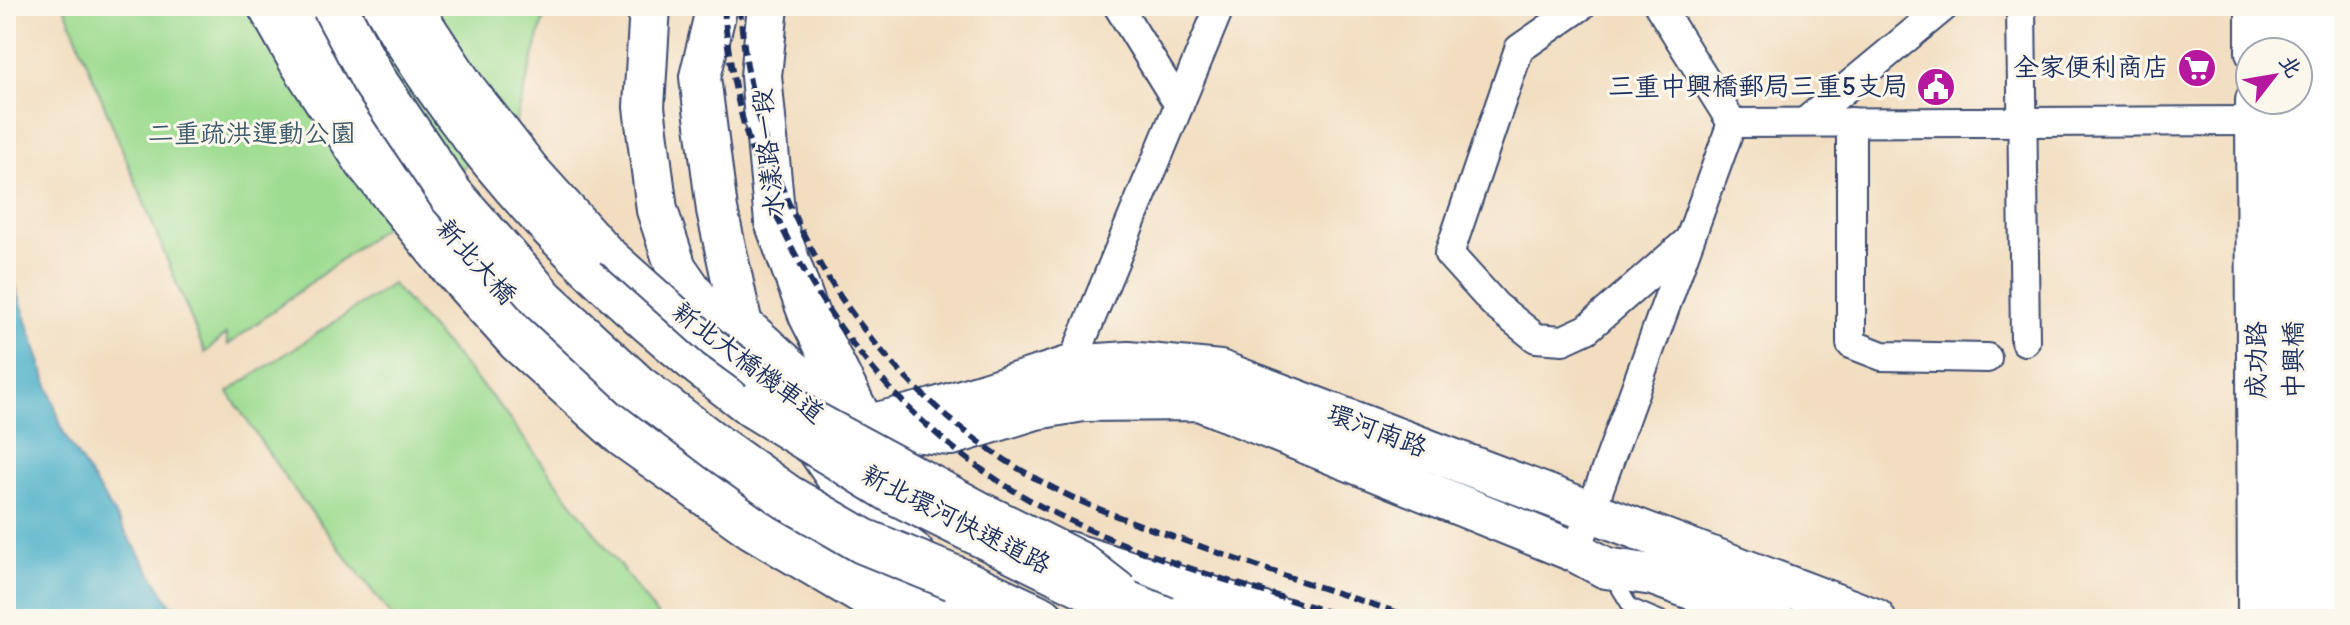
<svg xmlns="http://www.w3.org/2000/svg" width="2350" height="625" font-family="Pangolin,'LXGW WenKai TC',sans-serif">
	<style>
		.green { fill: #9edc91; stroke: #5c8678; stroke-width: 2 }
		.water { fill: #4aafc9; stroke: #326f94; stroke-width: 2 }
		.lines { fill: none; stroke-linecap: round; stroke-linejoin: round }
		.lane-casing { stroke: #3b496d; stroke-width: 18 }
		.street-casing { stroke: #3b496d; stroke-width: 32 }
		.secondary-casing { stroke: #3b496d; stroke-width: 44 }
		.highway-casing { stroke: #3b496d; stroke-width: 48 }
		.lane { stroke: #fff; stroke-width: 14 }
		.street { stroke: #fff; stroke-width: 28 }
		.secondary { stroke: #fff; stroke-width: 40 }
		.highway { stroke: #fff; stroke-width: 44 }
		.rail { stroke: #1b2f5e; stroke-width: 6; stroke-dasharray: 12 6; stroke-linecap: butt }
		.street-bridge-casing { stroke: #3b496d; stroke-width: 32; stroke-linecap: butt }
		.highway-bridge-casing { stroke: #3b496d; stroke-width: 48; stroke-linecap: butt }
		.street-bridge { stroke: #fff; stroke-width: 28 }
		.highway-bridge { stroke: #fff; stroke-width: 44 }
		.labels { text-anchor: middle; dominant-baseline: central; stroke-width: 6; stroke-linejoin: round; paint-order: stroke }
		.poi-label { font-size: 26px; fill: #1b2f5e; stroke: #fbf7ec; text-anchor: end }
		.park-label { font-size: 26px; fill: #3c5a6b; stroke: #fbf7ec }
		.street-label { font-size: 26px; fill: #1b2f5e; stroke: #fbf7ec }
	</style>
	<rect width="100%" height="100%" fill="#fbf7ec"/>
	<filter id="ink" filterUnits="userSpaceOnUse"><feTurbulence type="fractalNoise" baseFrequency=".0125" numOctaves="2"/><feDisplacementMap in="SourceGraphic" scale="16" xChannelSelector="R" yChannelSelector="G"/><feConvolveMatrix kernelMatrix="1 2 1 2 8 2 1 2 1" color-interpolation-filters="sRGB"/></filter>
	<filter id="wash" filterUnits="userSpaceOnUse"><feTurbulence type="fractalNoise" baseFrequency=".006" numOctaves="4" result="noise"/><feDisplacementMap in="SourceGraphic" scale="32" xChannelSelector="R" yChannelSelector="G"/><feGaussianBlur stdDeviation="1.8" result="paint"/><feColorMatrix in="noise" values="0 0 0 0 0 0 0 0 0 0 0 0 0 0 0 0 0 1.4 0 .05"/><feComposite in="paint" operator="in"/></filter>
	<g filter="url(#wash)">
		<rect width="100%" height="100%" fill="#f2ddc0"/>
		<g class="green">
			<polygon points="64,6 547,6 514,129 228,345 226,334 205,353"/>
			<polygon points="392,284 497,403 660,619 394,619 286,479 228,392"/>
		</g>
		<polygon class="water" points="6,257 64,434 180,619 6,619"/>
	</g>
	<g filter="url(#ink)">
		<g class="lines">
			<g class="lane-casing">
				<polyline id="lane" points="1611,575 1630,606 1661,619"/>
			</g>
			<g class="street-casing">
				<g id="street">
					<polyline points="261,6 292,61 361,167 442,267 513,346 620,442 749,534 880,612 896,619"/>
					<polyline points="418,6 470,85 535,168 610,251"/>
					<polyline points="1118,6 1179,105"/>
					<polyline points="1581,6 1519,49 1449,254 1496,306 1536,338 1563,340 1587,329 1689,240"/>
					<polyline points="1659,6 1732,123"/>
					<polyline points="2021,6 2025,341"/>
					<polyline points="1805,122 1945,6"/>
					<polyline points="1851,122 1851,344 1882,356 1987,358"/>
					<polyline points="1732,123 2256,121"/>
					<polyline points="1071,366 1220,6"/>
					<polyline points="1576,552 1732,123"/>
				</g>
			</g>
			<g class="secondary-casing">
				<g id="secondary">
					<polyline points="650,6 644,107 657,210 676,268 706,311 742,325 800,377 886,443"/>
					<polyline points="717,6 700,77 717,210 742,325 752,342"/>
					<polyline points="768,6 761,76 775,222 809,315 861,418"/>
					<polyline points="2292,6 2293,52"/>
					<polyline points="2327,6 2333,619"/>
					<polyline points="2256,52 2256,6"/>
					<polyline points="2256,100 2258,619"/>
					<polyline points="2293,100 2295,619"/>
					<polyline points="865,426 933,409 1071,366 1128,362 1220,371 1875,619"/>
					<polyline points="893,429 952,435 1036,409 1083,401 1199,400 1576,552 1606,568 1653,575 1774,619"/>
					<polyline points="812,441 860,512 913,552"/>
					<polyline points="1068,552 1283,619"/>
				</g>
			</g>
			<g class="highway-casing">
				<g id="highway">
					<path d="M294 6C329 69 367 133 412 190 511 314 628 420 762 505 792 524 822 548 854 563 896 584 940 601 983 619"/>
					<path d="M386 6C479 167 607 295 754 406"/>
					<polyline points="954,578 1042,619"/>
				</g>
			</g>
			<use href="#lane" class="lane"/>
			<use href="#street" class="street"/>
			<use href="#secondary" class="secondary"/>
			<use href="#highway" class="highway"/>
			<g class="rail">
				<path d="M724 6C738 215 865 418 1054 513 1147 560 1251 587 1351 619"/>
				<path d="M740 6C753 207 874 395 1053 488 1098 511 1146 527 1194 544 1268 571 1343 595 1418 619"/>
			</g>
			<g class="street-bridge-casing">
				<polyline id="street-bridge" points="610,251 713,343 808,412 987,509 1083,557 1124,589"/>
			</g>
			<g class="highway-bridge-casing">
				<g id="highway-bridge">
					<polyline points="334,6 373,79 451,195 544,301 636,386 719,449 787,497 863,541 954,578"/>
					<polyline points="754,406 893,491 1096,591 1165,619"/>
				</g>
			</g>
			<use href="#street-bridge" class="street-bridge"/>
			<use href="#highway-bridge" class="highway-bridge"/>
		</g>
	</g>
	<defs>
		<g id="supermarket-disc" transform="scale(2)"><circle r="9.5" fill="#b5179e" stroke="#fbf7ec"/><path d="M-6-5.5h2.5l.6 2H6L4.5 2H-2.5L-4.4-4H-6ZM-1.5 3.2a1.3 1.3 0 1 0 .1 0ZM3 3.2a1.3 1.3 0 1 0 .1 0Z" fill="#fff"/></g>
		<g id="civic-disc" transform="scale(2)"><circle r="9.5" fill="#b5179e" stroke="#fbf7ec"/><path d="M-.6-6.5H3V-4.5H.6V-3L4-1V1h2V6H-6V1h2V-1L-.6-3ZM-1.2 2.5V6h2.4V2.5Z" fill="#fff"/></g>
	</defs>
	<g fill-rule="evenodd">
		<use href="#supermarket-disc" x="2197" y="68"/>
		<use href="#civic-disc" x="1936" y="87"/>
	</g>
	<g class="labels">
		<g class="poi-label">
			<text x="2169" y="68">全家便利商店</text>
			<text x="1908" y="87">三重中興橋郵局三重5支局</text>
		</g>
		<g class="park-label">
			<text x="252" y="134">二重疏洪運動公園</text>
		</g>
		<g class="street-label">
			<text transform="translate(769 153) rotate(-96)">水漾路一段</text>
			<text transform="translate(476 262) rotate(48)">新北大橋</text>
			<text transform="translate(2257 360) rotate(-90)">成功路</text>
			<text transform="translate(2294 360) rotate(-90)">中興橋</text>
			<text transform="translate(748 363) rotate(37)">新北大橋機車道</text>
			<text transform="translate(1377 431) rotate(21)">環河南路</text>
			<text transform="translate(956 520) rotate(27)">新北環河快速道路</text>
		</g>
	</g>
	<rect width="2350" height="625" fill="none" stroke="#fbf7ec" stroke-width="32"/>
	<g transform="translate(2274 76) rotate(59)"><circle r="38" fill="#fbf7ec" stroke="#a1a7b3" stroke-width="2"/>
	<path d="M0-6L14 30L0 20L-14 30Z" fill="#b5179e"/>
	<text y="-12" font-size="22" font-weight="bold" text-anchor="middle" fill="#1b2f5e">北</text>
	</g>
</svg>
